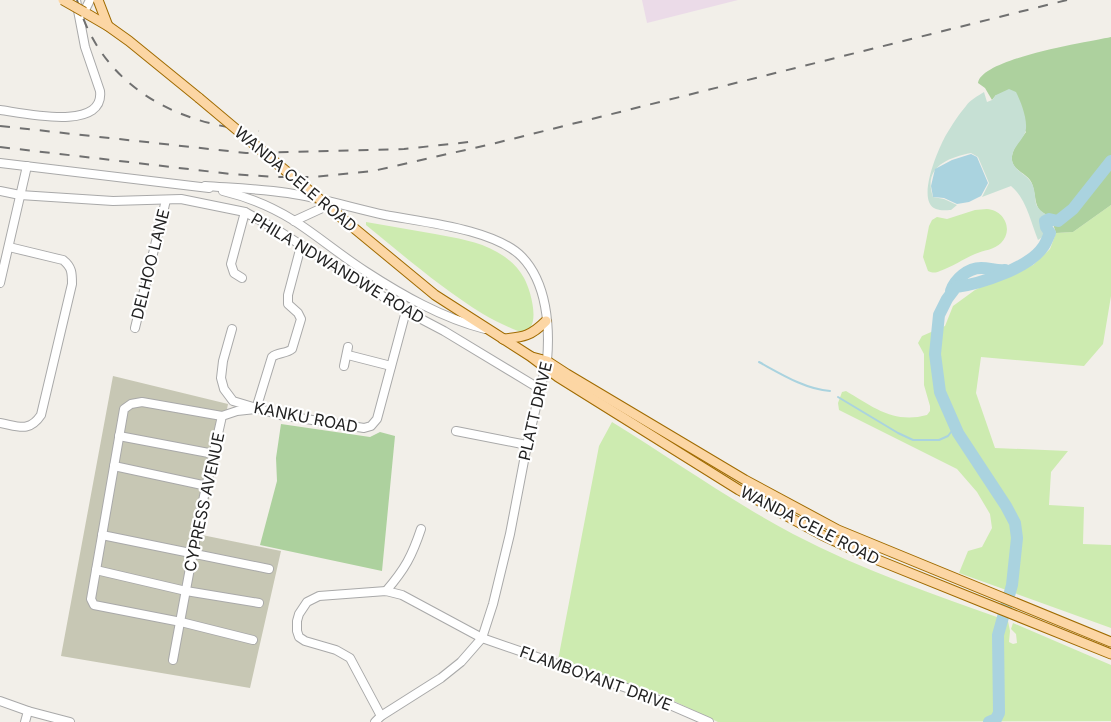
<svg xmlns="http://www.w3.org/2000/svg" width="1111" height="722" font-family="Inter,sans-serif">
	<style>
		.industrial { fill: #ebdbe8 }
		.construction { fill: #c7c7b4 }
		.grass { fill: #cdebb0 }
		.forest { fill: #add19e }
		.wetland { fill: #c6e0d4 }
		.water { fill: #aad3df }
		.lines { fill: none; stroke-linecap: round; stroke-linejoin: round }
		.stream { stroke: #aad3df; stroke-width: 2 }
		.river { stroke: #aad3df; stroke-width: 12 }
		.minor-casing { stroke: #a9a9a9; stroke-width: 10 }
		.major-casing { stroke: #a06b00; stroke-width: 11 }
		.minor { stroke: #fff; stroke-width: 8 }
		.major { stroke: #fcd6a4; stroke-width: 9 }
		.rail { stroke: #707070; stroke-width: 2; stroke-dasharray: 10 10; stroke-linecap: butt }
		.major-bridge-casing { stroke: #a06b00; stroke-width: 11; stroke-linecap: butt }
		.major-bridge { stroke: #fcd6a4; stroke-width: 9 }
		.labels { text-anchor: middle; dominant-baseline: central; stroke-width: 4.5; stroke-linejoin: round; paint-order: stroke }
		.street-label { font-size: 16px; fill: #222; stroke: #fff }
	</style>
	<rect width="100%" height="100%" fill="#f2efe9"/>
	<polygon class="industrial" points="642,0 738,0 647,23"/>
	<polygon class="construction" points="113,376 228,404 202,535 281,551 250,688 61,656"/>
	<g class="grass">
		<path d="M1111 205V296L1103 344 1084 366 981 357 976 393 995 448 1068 451 1051 472 1049 505 1084 507 1083 544 1111 545V628L959 573 968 551 982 547 992 528 990 514 977 492 957 469 839 410 838 403 842 392 846 391C873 407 894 424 927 415L930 411V406L924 385V354L918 343 922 336 945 326 953 306 975 290 997 279 1033 265 1050 249 1056 233 1073 232Z"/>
		<path d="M987 209C1004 210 1014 230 1001 243 994 250 984 250 975 254 963 259 952 267 940 271 935 273 933 273 928 271L923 257 929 226 932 220 937 217 947 219 975 210Z"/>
		<path d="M366 222C389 226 412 230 435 234 456 238 478 241 497 252 508 258 518 267 524 278 531 290 544 336 518 331 506 326 494 321 483 314 441 288 404 256 366 225Z"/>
		<path d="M612 422C672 459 731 501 793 534 862 570 935 595 1008 621L1010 631 1009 642 1013 644 1017 643 1016 634 1011 629 1013 623 1111 665V721L718 722 657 693 558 660 599 446Z"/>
	</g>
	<g class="forest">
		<path d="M1111 37V205L1073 232 1056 233 1050 215C1031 213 1038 192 1030 180 1024 172 1010 169 1012 156 1013 147 1021 139 1026 132L996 95 992 100 985 88 978 83C982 58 1088 42 1111 37Z"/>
		<polygon points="281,424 370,437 380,432 395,436 382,571 260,545 277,481 276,458"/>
	</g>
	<path class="wetland" d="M1009 89 1016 92C1021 102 1029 122 1025 133 1021 142 1011 149 1012 160 1014 172 1029 174 1033 186 1038 201 1031 205 1047 215L1044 218 1040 217V226L1045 232 1044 236 1038 240C1031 223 1026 198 1011 186L982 197 989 183 978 157 971 153C946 158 923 168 933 197L944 199 957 205 951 210C947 210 941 211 936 209 915 202 939 147 946 135 952 125 959 114 966 106 970 100 978 96 984 92L987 102 992 100 996 95Z"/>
	<polygon class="water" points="971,154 977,157 988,183 981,196 969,202 957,204 944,198 933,197 931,186 935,169 952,160"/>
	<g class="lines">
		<g class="stream">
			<path d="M759 362C781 374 805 389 830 391"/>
			<polyline points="838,397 898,433 913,440 939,440 948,436 955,427"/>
		</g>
		<g class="river">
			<path d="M951 291C955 279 968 268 981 268 990 268 997 271 1005 270"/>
			<path d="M989 722 996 719 999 713 998 635 1012 585 1017 538 1015 523 1006 506 958 433 940 392 935 354 939 315 947 299 956 287C980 284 1029 268 1043 247 1046 243 1048 237 1050 233L1046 227 1045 221 1049 219 1058 221 1073 209 1111 161"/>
		</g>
		<g class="minor-casing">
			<g id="minor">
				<polyline points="84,12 90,0"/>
				<path d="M0 110C23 113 105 132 100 91L85 47 76 0"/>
				<polyline points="0,163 209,188"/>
				<path d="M205 186C233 188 261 189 288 193 321 198 353 208 385 215 422 222 495 229 522 257 547 283 550 327 547 361L527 445 510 534 493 604 482 638 461 662 441 678 381 716 375 722"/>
				<polyline points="0,191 20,195 113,201 181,199 245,212 274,228 406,311 444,331 540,389"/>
				<path d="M223 191C248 197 272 207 293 220 318 236 340 255 365 271 402 295 442 318 485 329"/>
				<polyline points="294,221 331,204"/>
				<polyline points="242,278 234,273 231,264 245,212"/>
				<polyline points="0,283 27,166"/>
				<polyline points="135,328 166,200"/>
				<polyline points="232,329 223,361 221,378 224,389 233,401 280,415 364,428 371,426 377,419 406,311"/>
				<polyline points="348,355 391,366"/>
				<polyline points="344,366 348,347"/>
				<polyline points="222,416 142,402 131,404 124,409 91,599 94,605 181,622 253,640"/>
				<path d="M0 423C18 426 29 433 41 415L72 284C72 273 72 267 63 260L9 247"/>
				<polyline points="456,431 527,445"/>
				<polyline points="119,436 214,454"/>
				<polyline points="114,466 207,486"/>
				<polyline points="102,535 269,569"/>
				<polyline points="96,570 186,591 259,603"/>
				<path d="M386 591C405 569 412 556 421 529"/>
				<path d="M173 660 200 514 222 416 237 411 256 409 272 357C278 352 286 354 292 349L301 319 298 313 288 304V295L301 246"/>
				<polyline points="0,701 28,711 70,722"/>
				<polyline points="381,716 350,658 336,650 305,641 299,637 297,631 297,621 299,614 307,602 319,596 386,591 402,595 482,638 647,695 709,722"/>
				<polyline points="25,722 28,711"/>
			</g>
		</g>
		<g class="major-casing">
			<g id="major">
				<polyline points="98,0 108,26"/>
				<polyline points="84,12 108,26 129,41 199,98"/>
				<polyline points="349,224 435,295 530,356 558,377 739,490 822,535 858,552 1111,654"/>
				<path d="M503 339C524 337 531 336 546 321"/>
				<polyline points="532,357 547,361 567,374 745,480 838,530 1111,642"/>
			</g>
		</g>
		<use href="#minor" class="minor"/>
		<use href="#major" class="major"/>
		<g class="rail">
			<path d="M77 0C101 86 176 125 259 131"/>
			<polyline points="0,126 246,153 404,149 478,141"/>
			<polyline points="0,147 231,174 276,177 312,177 373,171 496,143 1067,0"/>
		</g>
		<g class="major-bridge-casing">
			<g id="major-bridge">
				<polyline points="63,0 84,12"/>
				<polyline points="199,98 349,224"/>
			</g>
		</g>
		<use href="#major-bridge" class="major-bridge"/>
	</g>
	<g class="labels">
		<g class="street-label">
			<text transform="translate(296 179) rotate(40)">WANDA CELE ROAD</text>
			<text transform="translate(150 264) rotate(-76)">DELHOO LANE</text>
			<text transform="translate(338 268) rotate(31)">PHILA NDWANDWE ROAD</text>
			<text transform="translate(535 411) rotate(-77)">PLATT DRIVE</text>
			<text transform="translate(306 417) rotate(11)">KANKU ROAD</text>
			<text transform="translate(204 502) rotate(-78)">CYPRESS AVENUE</text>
			<text transform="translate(810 525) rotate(27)">WANDA CELE ROAD</text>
			<text transform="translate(596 678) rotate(20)">FLAMBOYANT DRIVE</text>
		</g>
	</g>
</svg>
